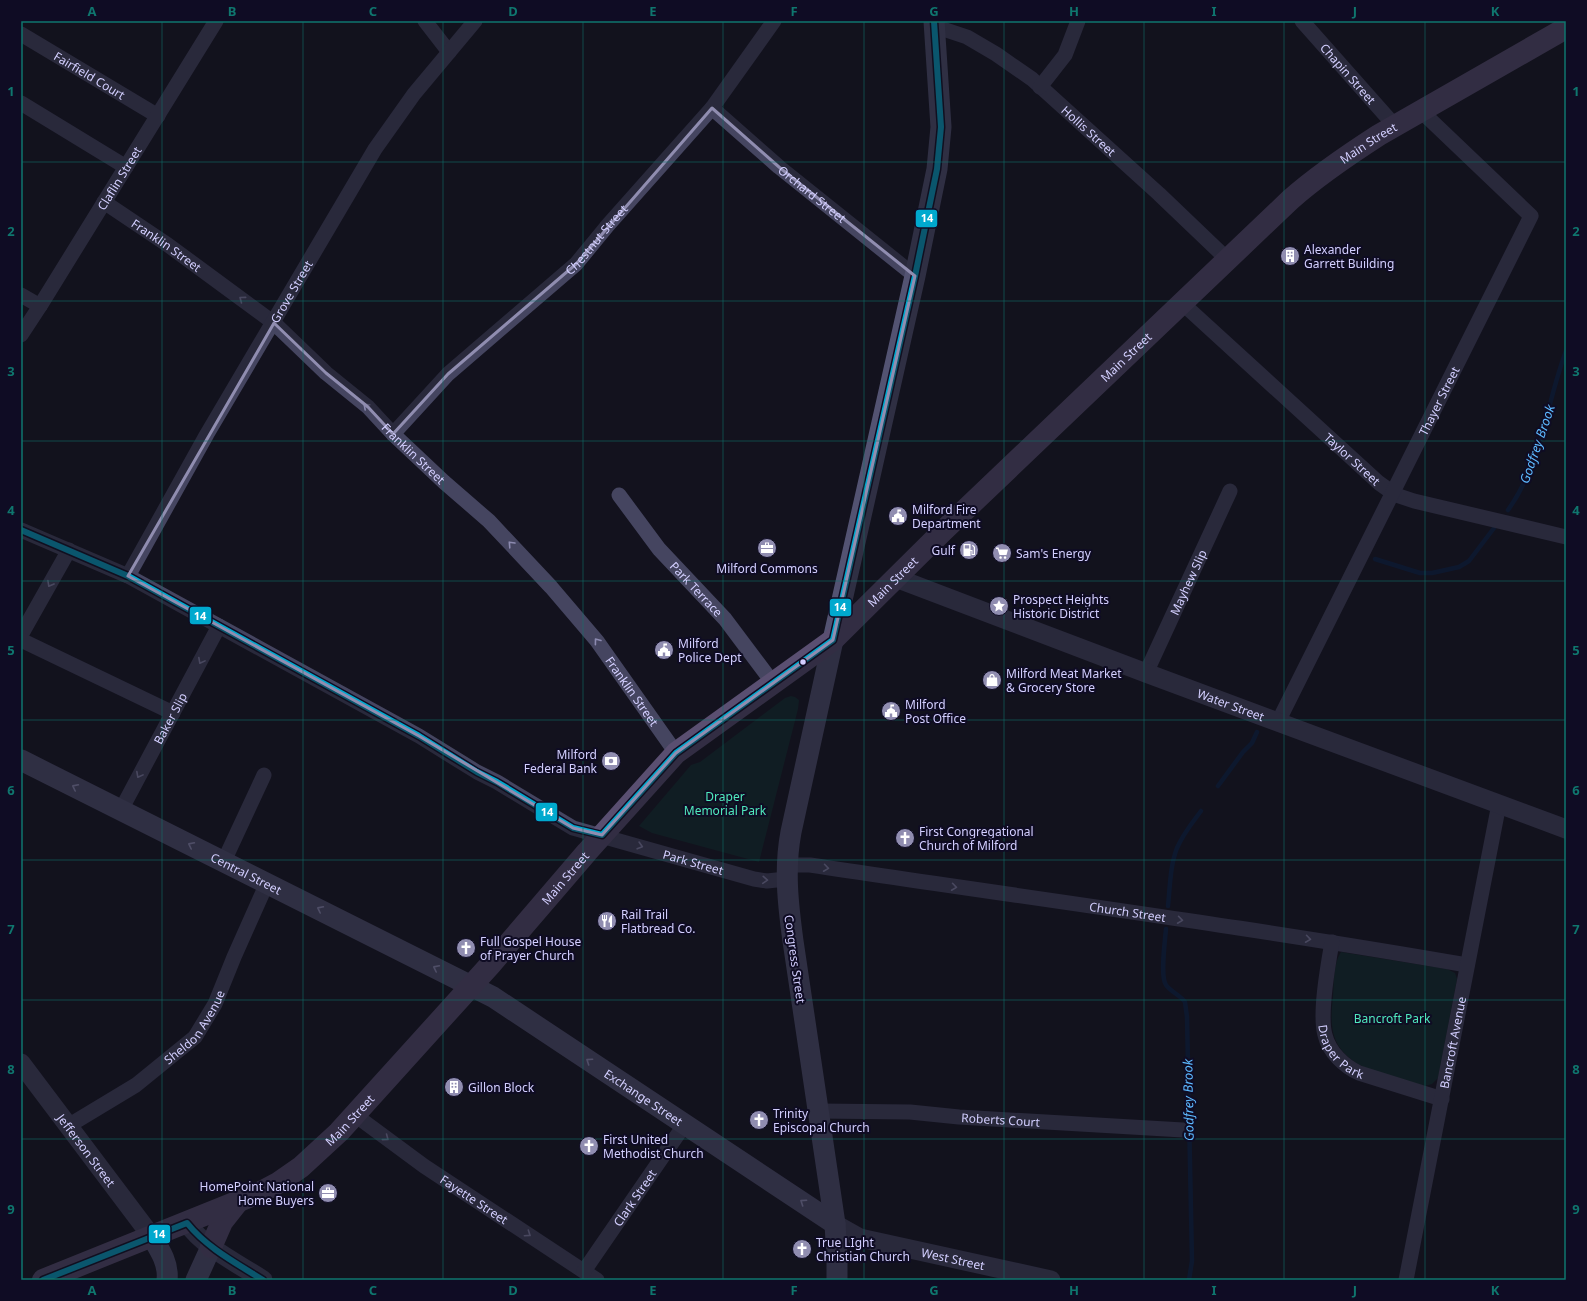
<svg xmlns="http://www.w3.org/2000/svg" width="1587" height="1301" font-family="'Noto Sans',sans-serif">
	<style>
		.green { fill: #0f2b2a }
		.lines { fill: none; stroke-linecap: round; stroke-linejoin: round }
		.stream { stroke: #082044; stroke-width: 4.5 }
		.minor { stroke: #454560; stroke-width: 15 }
		.tertiary { stroke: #454560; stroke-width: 19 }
		.secondary { stroke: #535372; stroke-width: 21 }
		.primary { stroke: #5a4f71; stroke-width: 22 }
		.bus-1-casing { stroke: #0f0c24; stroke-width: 9 }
		.bus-1 { stroke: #00a9ce; stroke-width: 6 }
		.oneway { stroke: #8c8ab0 }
		.oneway2 { stroke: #9997c0 }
		.marked { fill: none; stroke: #908db0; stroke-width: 3; stroke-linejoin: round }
		.grid { fill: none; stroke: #0f766e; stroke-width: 1; stroke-opacity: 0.55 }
		.bus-dot { fill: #d3cfff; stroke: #0f0c24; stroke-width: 1.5 }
		.labels { text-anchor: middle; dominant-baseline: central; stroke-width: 4; stroke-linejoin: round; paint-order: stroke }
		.street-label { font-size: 12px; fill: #d3cfff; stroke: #0f0c24 }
		.poi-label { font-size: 12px; fill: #d3cfff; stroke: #0f0c24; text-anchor: start }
		.park-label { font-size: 12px; fill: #50eabe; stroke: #0f0c24 }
		.water-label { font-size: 13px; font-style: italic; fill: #5db9ff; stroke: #0f0c24 }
		.line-badge { stroke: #0f0c24; stroke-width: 1.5 }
		.badge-label { font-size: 11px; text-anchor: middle; font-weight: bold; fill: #fff }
		.neatline { fill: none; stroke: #0f766e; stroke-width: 1.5 }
		.grid-label { font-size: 13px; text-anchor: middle; font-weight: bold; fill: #0f766e }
	</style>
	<rect width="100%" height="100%" fill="#13121e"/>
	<g class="green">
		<polygon points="791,696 795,697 799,700 798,709 759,862 652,833 639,826 691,765 700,762 785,698"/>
		<path d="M1341 952 1447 969 1455 973 1457 979 1438 1078 1432 1084 1425 1086C1391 1076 1336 1070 1332 1025 1331 1016 1332 1006 1333 997 1334 983 1333 964 1341 952Z"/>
	</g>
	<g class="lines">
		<g class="stream">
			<path d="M1508 510C1542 463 1546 404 1566 351"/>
			<polyline points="1375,559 1420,573 1432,573 1459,567 1469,561 1494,528"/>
			<polyline points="1218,786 1243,752 1252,743 1257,732"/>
			<path d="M1168 906C1170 887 1170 866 1177 848 1183 834 1192 823 1201 811"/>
			<path d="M1166 929C1165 941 1160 977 1166 985 1171 992 1180 995 1185 1002L1187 1017 1192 1261 1189 1280"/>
		</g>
		<g class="minor">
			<polyline points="425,21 449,52"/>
			<path id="s1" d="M1302 21 1395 126"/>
			<path id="s2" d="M934 26 967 37 996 54 1032 79 1159 194 1228 260"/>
			<path id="s3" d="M21 34 158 116"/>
			<polyline points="1040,87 1065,55 1078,21"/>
			<polyline points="21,103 126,167"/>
			<path id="s4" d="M712 108 779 167 915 276"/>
			<path id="s5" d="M104 202 168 245 274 323 326 373 368 407 393 434 444 482 489 521 551 587 597 641 676 753"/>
			<polyline points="21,295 40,306"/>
			<path id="s6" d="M1182 303 1379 483 1396 495 1414 501 1566 537"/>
			<path id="s7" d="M21 335 40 306 216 21"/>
			<path id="s8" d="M393 434 448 374 576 264 608 225 712 108 774 21"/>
			<path id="s9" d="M619 495 659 549 725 619 773 683"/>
			<path id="s10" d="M21 530 128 576 419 736 477 772 497 782 573 828 754 879 767 881 786 879"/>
			<path id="s11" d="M128 576 207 434 375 149 414 94 475 21"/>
			<polyline points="21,635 69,550"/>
			<polyline points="21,640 173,713"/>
			<path id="s12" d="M1146 673 1230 491"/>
			<path id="s13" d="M1278 722 1531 216 1421 111"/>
			<path id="s14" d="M121 810 219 626"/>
			<polyline points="224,861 264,775"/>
			<path id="s15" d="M787 865H810C1029 898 1249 927 1467 965"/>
			<path id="s16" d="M1332 942C1328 965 1319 1014 1325 1035 1329 1052 1344 1066 1359 1073L1442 1099"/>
			<path id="s17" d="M818 1111 910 1112 959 1117 1183 1130"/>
			<path id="s18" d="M355 1115 424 1166 597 1280"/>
			<path id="s19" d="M68 1126 136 1085 195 1037 215 1004 234 957 267 883"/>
			<path id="s20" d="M584 1271 685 1124"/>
			<path id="s21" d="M1406 1280 1499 804"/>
		</g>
		<g class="tertiary">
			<path id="s22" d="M896 578 1146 673 1566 829"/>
			<path id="s23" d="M21 1063 152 1237"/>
			<path d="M187 1223C203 1247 239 1264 263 1280"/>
			<path id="s24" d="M835 1224 860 1238 1051 1280"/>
		</g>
		<g class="secondary">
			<path id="s25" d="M21 760 493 997 835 1224"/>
			<path d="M152 1237C160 1250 169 1264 167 1280"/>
			<polyline points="196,1280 211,1247"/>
			<path d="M837 1280V1257L835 1224 793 941C788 904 784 869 791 832L833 640 915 276 937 169 941 127 934 21"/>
		</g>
		<g class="primary">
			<polyline points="211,1247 222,1222 237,1203"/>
			<path id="s26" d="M43 1280 259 1193 278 1183 301 1167 339 1132 491 964 587 852 676 753 833 640 943 531 1290 200C1318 175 1348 155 1379 135L1566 28"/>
		</g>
		<g class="bus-1-casing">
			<g id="bus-1">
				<polyline points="21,530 128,576 419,736 477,772 497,782 573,828 602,835 676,753 833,640 915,276 937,169 941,127 934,21"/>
				<path d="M43 1280 187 1223C207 1248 236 1263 263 1280"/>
			</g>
		</g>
		<use href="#bus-1" class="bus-1"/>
	</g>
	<defs><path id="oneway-chevron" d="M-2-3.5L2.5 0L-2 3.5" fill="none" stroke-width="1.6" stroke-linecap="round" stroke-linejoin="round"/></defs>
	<g class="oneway">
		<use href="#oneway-chevron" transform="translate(242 299) rotate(-143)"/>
		<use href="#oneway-chevron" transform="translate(366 406) rotate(-138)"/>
		<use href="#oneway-chevron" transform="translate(511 544) rotate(-133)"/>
		<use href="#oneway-chevron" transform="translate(50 584) rotate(119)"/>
		<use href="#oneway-chevron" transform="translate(597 641) rotate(-127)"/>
		<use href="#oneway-chevron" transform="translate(201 661) rotate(118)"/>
		<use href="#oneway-chevron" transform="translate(139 775) rotate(118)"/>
		<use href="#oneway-chevron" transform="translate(640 846) rotate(16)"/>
		<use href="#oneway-chevron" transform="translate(826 868) rotate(8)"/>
		<use href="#oneway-chevron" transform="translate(765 880) rotate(4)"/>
		<use href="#oneway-chevron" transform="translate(954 887) rotate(8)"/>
		<use href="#oneway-chevron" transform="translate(1180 920) rotate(8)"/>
		<use href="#oneway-chevron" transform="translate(1308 939) rotate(8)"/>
		<use href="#oneway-chevron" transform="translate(386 1138) rotate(37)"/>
		<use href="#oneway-chevron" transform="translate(528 1234) rotate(34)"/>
	</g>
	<g class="oneway2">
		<use href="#oneway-chevron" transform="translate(75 787) rotate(-153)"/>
		<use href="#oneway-chevron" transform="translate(191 845) rotate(-153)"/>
		<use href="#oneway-chevron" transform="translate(320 909) rotate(-153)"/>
		<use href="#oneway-chevron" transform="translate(436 968) rotate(-153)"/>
		<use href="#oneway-chevron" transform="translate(589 1061) rotate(-146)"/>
		<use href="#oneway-chevron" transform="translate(803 1202) rotate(-146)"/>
	</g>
	<path d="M0 0H1587V1301H0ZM712 108 779 167 915 276 833 640 676 753 602 835 573 828 419 736 128 576 274 323 326 373 368 407 393 434 448 374 576 264Z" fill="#13121e" fill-opacity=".55" fill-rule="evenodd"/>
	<path class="marked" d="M712 108 779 167 915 276 833 640 676 753 602 835 573 828 419 736 128 576 274 323 326 373 368 407 393 434 448 374 576 264Z"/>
	<path class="grid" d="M162 21V1280M303 21V1280M443 21V1280M583 21V1280M723 21V1280M864 21V1280M1004 21V1280M1144 21V1280M1284 21V1280M1425 21V1280M21 162H1566M21 301H1566M21 441H1566M21 581H1566M21 720H1566M21 860H1566M21 1000H1566M21 1139H1566"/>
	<defs>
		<g id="building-disc" transform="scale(1)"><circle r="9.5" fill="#908db0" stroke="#0f0c24"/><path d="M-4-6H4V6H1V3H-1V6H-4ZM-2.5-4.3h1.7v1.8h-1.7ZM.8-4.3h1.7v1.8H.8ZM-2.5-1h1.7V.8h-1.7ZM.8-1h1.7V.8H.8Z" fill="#fff"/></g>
		<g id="civic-disc" transform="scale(1)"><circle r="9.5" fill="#908db0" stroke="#0f0c24"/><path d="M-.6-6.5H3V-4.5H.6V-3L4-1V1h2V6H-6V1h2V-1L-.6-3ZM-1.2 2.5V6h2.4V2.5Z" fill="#fff"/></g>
		<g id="office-disc" transform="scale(1)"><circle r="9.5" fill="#908db0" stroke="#0f0c24"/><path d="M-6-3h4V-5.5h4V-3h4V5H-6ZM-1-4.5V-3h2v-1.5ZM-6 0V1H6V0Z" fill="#fff"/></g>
		<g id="fuel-disc" transform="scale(1)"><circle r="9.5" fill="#908db0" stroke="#0f0c24"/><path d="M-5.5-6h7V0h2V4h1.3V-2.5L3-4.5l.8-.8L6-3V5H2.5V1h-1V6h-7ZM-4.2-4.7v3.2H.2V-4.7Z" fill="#fff"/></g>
		<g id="supermarket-disc" transform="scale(1)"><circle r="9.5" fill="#908db0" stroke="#0f0c24"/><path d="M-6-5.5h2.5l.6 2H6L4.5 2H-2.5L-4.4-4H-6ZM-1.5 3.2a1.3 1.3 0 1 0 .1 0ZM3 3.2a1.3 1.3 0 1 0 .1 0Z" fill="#fff"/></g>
		<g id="sight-disc" transform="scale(1)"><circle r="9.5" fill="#908db0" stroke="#0f0c24"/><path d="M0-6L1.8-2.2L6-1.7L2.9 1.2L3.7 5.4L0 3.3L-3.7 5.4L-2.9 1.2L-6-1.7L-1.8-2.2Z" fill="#fff"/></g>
		<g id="shop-disc" transform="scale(1)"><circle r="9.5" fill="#908db0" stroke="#0f0c24"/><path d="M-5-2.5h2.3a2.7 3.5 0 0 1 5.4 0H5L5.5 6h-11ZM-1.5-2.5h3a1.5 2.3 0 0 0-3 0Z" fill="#fff"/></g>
		<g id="bank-disc" transform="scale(1)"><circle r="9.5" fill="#908db0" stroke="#0f0c24"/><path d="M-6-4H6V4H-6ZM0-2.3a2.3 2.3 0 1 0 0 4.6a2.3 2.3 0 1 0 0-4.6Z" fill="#fff"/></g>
		<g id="church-disc" transform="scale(1)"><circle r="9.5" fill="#908db0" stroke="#0f0c24"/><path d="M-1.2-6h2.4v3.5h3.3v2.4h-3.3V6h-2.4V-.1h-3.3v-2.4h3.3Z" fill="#fff"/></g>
		<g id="restaurant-disc" transform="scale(1)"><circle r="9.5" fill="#908db0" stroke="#0f0c24"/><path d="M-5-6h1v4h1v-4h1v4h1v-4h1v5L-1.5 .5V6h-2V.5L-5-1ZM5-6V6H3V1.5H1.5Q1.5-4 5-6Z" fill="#fff"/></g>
	</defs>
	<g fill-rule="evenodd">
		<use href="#building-disc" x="1290" y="256"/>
		<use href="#civic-disc" x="898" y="516"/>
		<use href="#office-disc" x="767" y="548"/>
		<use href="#fuel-disc" x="969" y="550"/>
		<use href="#supermarket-disc" x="1002" y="553"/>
		<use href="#sight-disc" x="999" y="606"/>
		<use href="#civic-disc" x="664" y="650"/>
		<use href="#shop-disc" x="992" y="680"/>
		<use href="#civic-disc" x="891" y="711"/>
		<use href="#bank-disc" x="611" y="761"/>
		<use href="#church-disc" x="905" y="838"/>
		<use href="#restaurant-disc" x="607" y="921"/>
		<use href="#church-disc" x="466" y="948"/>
		<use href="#building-disc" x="454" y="1087"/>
		<use href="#church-disc" x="759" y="1120"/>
		<use href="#church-disc" x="589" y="1146"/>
		<use href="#office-disc" x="328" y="1193"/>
		<use href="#church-disc" x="802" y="1249"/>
	</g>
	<circle class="bus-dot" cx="803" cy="662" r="3.5"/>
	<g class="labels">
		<g class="street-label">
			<text stroke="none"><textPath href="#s1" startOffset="70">Chapin Street</textPath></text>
			<text stroke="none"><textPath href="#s3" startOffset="80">Fairfield Court</textPath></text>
			<text stroke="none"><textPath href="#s2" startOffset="189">Hollis Street</textPath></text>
			<text stroke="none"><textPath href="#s26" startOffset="1766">Main Street</textPath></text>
			<text stroke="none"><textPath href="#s7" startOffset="185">Claflin Street</textPath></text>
			<text stroke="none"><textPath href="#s4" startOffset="132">Orchard Street</textPath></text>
			<text stroke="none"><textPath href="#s8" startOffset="282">Chestnut Street</textPath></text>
			<text stroke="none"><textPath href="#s5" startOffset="76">Franklin Street</textPath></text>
			<text stroke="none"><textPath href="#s11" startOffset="328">Grove Street</textPath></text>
			<text stroke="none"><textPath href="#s26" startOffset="1442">Main Street</textPath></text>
			<text stroke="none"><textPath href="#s13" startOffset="359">Thayer Street</textPath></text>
			<text stroke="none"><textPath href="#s5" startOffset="400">Franklin Street</textPath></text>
			<text stroke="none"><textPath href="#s6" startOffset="231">Taylor Street</textPath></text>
			<text stroke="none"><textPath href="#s26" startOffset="1118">Main Street</textPath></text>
			<text stroke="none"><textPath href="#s12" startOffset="100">Mayhew Slip</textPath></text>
			<text stroke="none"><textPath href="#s9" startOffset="122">Park Terrace</textPath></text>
			<text stroke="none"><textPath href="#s5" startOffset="724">Franklin Street</textPath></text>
			<text stroke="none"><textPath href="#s22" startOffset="358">Water Street</textPath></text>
			<text stroke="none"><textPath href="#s14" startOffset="104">Baker Slip</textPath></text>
			<text stroke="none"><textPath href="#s10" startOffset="753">Park Street</textPath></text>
			<text stroke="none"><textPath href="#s25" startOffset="252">Central Street</textPath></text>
			<text stroke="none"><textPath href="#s26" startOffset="674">Main Street</textPath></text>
			<text stroke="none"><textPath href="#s15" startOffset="344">Church Street</textPath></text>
			<text transform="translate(795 959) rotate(82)">Congress Street</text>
			<text stroke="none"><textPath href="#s19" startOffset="163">Sheldon Avenue</textPath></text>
			<text stroke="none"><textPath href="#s21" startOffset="242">Bancroft Avenue</textPath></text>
			<text stroke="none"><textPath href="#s16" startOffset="117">Draper Park</textPath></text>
			<text stroke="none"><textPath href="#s25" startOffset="709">Exchange Street</textPath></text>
			<text stroke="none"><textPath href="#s17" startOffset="183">Roberts Court</textPath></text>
			<text stroke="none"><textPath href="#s26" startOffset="350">Main Street</textPath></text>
			<text stroke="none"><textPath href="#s23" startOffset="109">Jefferson Street</textPath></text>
			<text stroke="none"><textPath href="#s20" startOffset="89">Clark Street</textPath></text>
			<text stroke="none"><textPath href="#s18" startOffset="146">Fayette Street</textPath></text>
			<text stroke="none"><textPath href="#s24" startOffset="124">West Street</textPath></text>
		</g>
		<g class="poi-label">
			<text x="1304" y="249">Alexander<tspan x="1304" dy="14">Garrett Building</tspan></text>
			<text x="912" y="509">Milford Fire<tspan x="912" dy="14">Department</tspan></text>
			<text x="955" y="550" text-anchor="end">Gulf</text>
			<text x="1016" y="553">Sam's Energy</text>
			<text x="767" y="568" text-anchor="middle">Milford Commons</text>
			<text x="1013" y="599">Prospect Heights<tspan x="1013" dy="14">Historic District</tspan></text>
			<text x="678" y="643">Milford<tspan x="678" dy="14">Police Dept</tspan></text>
			<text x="1006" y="673">Milford Meat Market<tspan x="1006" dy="14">&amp; Grocery Store</tspan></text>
			<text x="905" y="704">Milford<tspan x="905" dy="14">Post Office</tspan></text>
			<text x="597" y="754" text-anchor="end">Milford<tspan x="597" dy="14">Federal Bank</tspan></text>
			<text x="919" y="831">First Congregational<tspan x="919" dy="14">Church of Milford</tspan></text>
			<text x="621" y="914">Rail Trail<tspan x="621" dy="14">Flatbread Co.</tspan></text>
			<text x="480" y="941">Full Gospel House<tspan x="480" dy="14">of Prayer Church</tspan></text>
			<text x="468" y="1087">Gillon Block</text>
			<text x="773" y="1113">Trinity<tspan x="773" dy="14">Episcopal Church</tspan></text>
			<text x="603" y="1139">First United<tspan x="603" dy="14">Methodist Church</tspan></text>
			<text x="314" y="1186" text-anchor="end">HomePoint National<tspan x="314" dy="14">Home Buyers</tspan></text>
			<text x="816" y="1242">True LIght<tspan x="816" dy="14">Christian Church</tspan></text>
		</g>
		<g class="park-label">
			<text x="725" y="796">Draper<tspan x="725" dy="14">Memorial Park</tspan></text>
			<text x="1392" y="1018">Bancroft Park</text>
		</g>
		<g class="water-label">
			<text transform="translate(1537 444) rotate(-71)">Godfrey Brook</text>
			<text transform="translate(1188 1100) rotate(-91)">Godfrey Brook</text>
		</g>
	</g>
	<g class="line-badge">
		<rect x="915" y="209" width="23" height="19" rx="4" fill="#00a9ce"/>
		<rect x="829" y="598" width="23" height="19" rx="4" fill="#00a9ce"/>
		<rect x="189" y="606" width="23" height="19" rx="4" fill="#00a9ce"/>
		<rect x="535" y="802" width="23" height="20" rx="4" fill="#00a9ce"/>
		<rect x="148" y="1224" width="23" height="20" rx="4" fill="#00a9ce"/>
	</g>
	<g class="badge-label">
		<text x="927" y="222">14</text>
		<text x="840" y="611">14</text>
		<text x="200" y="620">14</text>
		<text x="547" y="816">14</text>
		<text x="159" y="1238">14</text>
	</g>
	<rect width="1587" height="1301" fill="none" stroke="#0f0c24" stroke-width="44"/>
	<rect x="22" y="22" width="1543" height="1257" class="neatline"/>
	<g class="grid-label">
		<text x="92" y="16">A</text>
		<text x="232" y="16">B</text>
		<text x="373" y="16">C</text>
		<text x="513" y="16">D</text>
		<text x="653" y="16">E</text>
		<text x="794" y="16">F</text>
		<text x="934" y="16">G</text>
		<text x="1074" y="16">H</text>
		<text x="1214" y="16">I</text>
		<text x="1355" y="16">J</text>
		<text x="1495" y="16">K</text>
		<text x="11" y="96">1</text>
		<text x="1576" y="96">1</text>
		<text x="11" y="236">2</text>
		<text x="1576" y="236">2</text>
		<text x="11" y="376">3</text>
		<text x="1576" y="376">3</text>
		<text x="11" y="515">4</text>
		<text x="1576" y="515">4</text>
		<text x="11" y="655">5</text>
		<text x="1576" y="655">5</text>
		<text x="11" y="795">6</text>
		<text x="1576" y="795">6</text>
		<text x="11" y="934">7</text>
		<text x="1576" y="934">7</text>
		<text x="11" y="1074">8</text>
		<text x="1576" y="1074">8</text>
		<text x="11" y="1214">9</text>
		<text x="1576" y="1214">9</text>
		<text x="92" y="1295">A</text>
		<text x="232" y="1295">B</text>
		<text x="373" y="1295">C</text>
		<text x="513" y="1295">D</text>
		<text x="653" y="1295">E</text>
		<text x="794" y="1295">F</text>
		<text x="934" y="1295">G</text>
		<text x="1074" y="1295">H</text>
		<text x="1214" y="1295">I</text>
		<text x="1355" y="1295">J</text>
		<text x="1495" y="1295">K</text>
	</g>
</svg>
